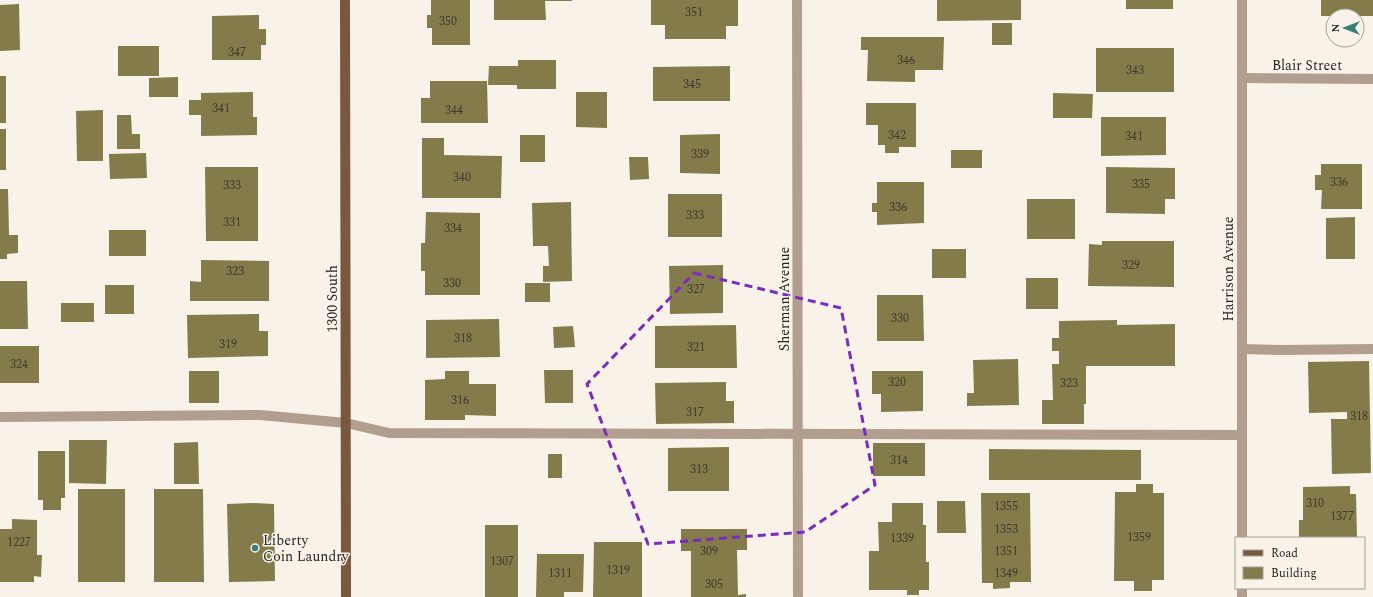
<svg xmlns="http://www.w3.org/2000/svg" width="1373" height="597" font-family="Spectral,serif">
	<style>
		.building { fill: #837c4a }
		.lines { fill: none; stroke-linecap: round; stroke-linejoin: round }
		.minor { stroke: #b29e8f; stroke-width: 10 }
		.major { stroke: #7a583e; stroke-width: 10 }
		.marked { fill: none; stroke: #7b2cbf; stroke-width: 3; stroke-dasharray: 8 5; stroke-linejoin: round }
		.poi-dot { fill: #387f77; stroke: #f8f2e8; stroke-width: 1.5 }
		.labels { text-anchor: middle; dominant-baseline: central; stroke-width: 3; stroke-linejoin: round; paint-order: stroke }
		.number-label { font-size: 12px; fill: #3f3c2c }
		.street-label { font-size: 14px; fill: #282622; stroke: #f8f2e8 }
		.poi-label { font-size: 14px; fill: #282622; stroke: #f8f2e8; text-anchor: start }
	</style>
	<rect width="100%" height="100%" fill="#f8f2e8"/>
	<g class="building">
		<polygon points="431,0 470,0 470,45 432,45 432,28 427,28 427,15 431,15"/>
		<polygon points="494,0 572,0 572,1 545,1 546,20 494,20"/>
		<polygon points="651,0 738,0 738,26 726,26 726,39 665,39 665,25 651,25"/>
		<polygon points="937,0 1021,0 1021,20 937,21"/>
		<rect x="1126" y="0" width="47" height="9"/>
		<rect x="1321" y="0" width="52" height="16"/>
		<polygon points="19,4 20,50 0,51 0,5"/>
		<polygon points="259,15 259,29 266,29 266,45 261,45 261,60 212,60 212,16"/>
		<rect x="992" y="23" width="20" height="22"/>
		<polygon points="861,37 944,37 943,70 915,70 915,82 867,81 868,50 861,50"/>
		<rect x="118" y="46" width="41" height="30"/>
		<rect x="1096" y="48" width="78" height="44"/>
		<polygon points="518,60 556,60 556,89 517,89 517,85 488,85 489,66 518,66"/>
		<polygon points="730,66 730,101 653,101 653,67"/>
		<rect x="0" y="76" width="6" height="47"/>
		<polygon points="178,77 178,97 149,97 149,78"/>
		<polygon points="430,81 487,81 488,123 421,123 421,98 430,98"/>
		<polygon points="253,92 253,117 257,117 257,135 201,136 201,115 189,115 189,100 201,100 201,93"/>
		<polygon points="576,92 607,92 607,128 576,127"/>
		<polygon points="1053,93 1093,94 1092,118 1053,118"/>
		<polygon points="866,103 916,103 916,147 899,147 899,153 885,153 885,145 878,145 878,125 866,125"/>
		<polygon points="103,110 103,161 77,161 76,111"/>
		<polygon points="117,115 131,115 132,134 140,134 140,149 117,149"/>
		<polygon points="1101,117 1166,117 1166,155 1101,156"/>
		<rect x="0" y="129" width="6" height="41"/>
		<polygon points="720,134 720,174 680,173 680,135"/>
		<rect x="520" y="135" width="25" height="27"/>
		<polygon points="422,138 444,138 444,155 502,156 501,198 422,198"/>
		<rect x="951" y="150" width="31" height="18"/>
		<polygon points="146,153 147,178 110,179 109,154"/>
		<polygon points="629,157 648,157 649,179 630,180"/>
		<polygon points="1321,164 1362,164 1362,209 1321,209 1322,190 1315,190 1315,175 1321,175"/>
		<polygon points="205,167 258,167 258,241 206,241"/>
		<polygon points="1106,167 1175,168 1175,199 1165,199 1165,214 1106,213"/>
		<polygon points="877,182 924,182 924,223 877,225 877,212 872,212 872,203 877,203"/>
		<polygon points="0,189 8,189 9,235 18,235 18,253 7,254 7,259 0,259"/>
		<rect x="668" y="194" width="54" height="43"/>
		<rect x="1027" y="199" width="48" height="40"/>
		<polygon points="571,202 572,281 543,282 543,266 549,266 548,246 533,246 532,203"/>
		<polygon points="426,212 480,213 480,295 425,295 425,271 421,271 421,243 425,243"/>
		<polygon points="1355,217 1355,259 1326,259 1326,218"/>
		<rect x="109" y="230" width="37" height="26"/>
		<polygon points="1102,241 1174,241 1174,287 1088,286 1089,244 1102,245"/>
		<rect x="932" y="249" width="34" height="29"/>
		<polygon points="201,260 269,261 269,301 190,301 190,281 201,282"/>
		<polygon points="723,265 723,313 670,314 669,266"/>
		<rect x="1026" y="278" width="32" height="31"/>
		<polygon points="0,281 27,281 28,329 0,329"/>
		<rect x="525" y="283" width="25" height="19"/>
		<rect x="105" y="285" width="29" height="29"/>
		<polygon points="877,295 923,295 924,341 877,341"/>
		<rect x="61" y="303" width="33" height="19"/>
		<polygon points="259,314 259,331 268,331 268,356 188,358 187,315"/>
		<polygon points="499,319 500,357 426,358 426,320"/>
		<polygon points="1117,320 1117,325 1175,324 1175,366 1086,366 1086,404 1084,404 1084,424 1042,424 1042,400 1053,400 1052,364 1059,364 1059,351 1052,351 1052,338 1059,338 1059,321"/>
		<polygon points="736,325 737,368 655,368 655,326"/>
		<polygon points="573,326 575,347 554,348 553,327"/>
		<rect x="0" y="346" width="39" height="37"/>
		<polygon points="1018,359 1019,405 967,406 967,393 974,393 973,360"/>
		<polygon points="1369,361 1371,473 1332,474 1331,419 1347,419 1347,412 1309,413 1308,362"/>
		<polygon points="544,370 573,370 573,403 545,403"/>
		<rect x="189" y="371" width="30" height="32"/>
		<polygon points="445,371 469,371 469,384 496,384 496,416 465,415 465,420 425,420 425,380 445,379"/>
		<polygon points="872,371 923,371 923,411 881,412 881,394 872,394"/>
		<polygon points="726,382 726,401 734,401 734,423 656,424 655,383"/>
		<polygon points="69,440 107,440 106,484 69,483"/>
		<polygon points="198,442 199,484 174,484 174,443"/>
		<rect x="873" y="443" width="52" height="33"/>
		<polygon points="729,447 729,491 668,491 668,448"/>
		<polygon points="989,449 1141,450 1141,480 989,480"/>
		<polygon points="38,451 65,451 65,498 61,498 61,510 43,510 43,500 38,500"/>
		<rect x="548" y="454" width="14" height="24"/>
		<polygon points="1136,484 1153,484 1153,493 1164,493 1164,580 1152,580 1152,591 1134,591 1134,581 1114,581 1115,492 1136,492"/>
		<polygon points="1350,486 1350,494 1356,494 1357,538 1299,538 1299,520 1303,520 1303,487"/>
		<rect x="78" y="489" width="47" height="93"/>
		<polygon points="154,489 203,489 204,582 154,582"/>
		<polygon points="981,493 1030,493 1031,582 1010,582 1010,588 993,589 993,583 982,583"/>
		<polygon points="937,501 965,501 966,533 937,533"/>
		<polygon points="252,503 274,504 275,581 229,582 227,504"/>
		<polygon points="892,503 923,503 923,525 926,525 926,562 929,562 929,590 919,590 919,595 907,595 907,590 869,590 869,551 879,551 878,522 892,522"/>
		<polygon points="12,519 37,520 37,555 42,555 41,577 34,576 34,582 0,582 0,529 12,529"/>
		<rect x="485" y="525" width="33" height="72"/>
		<polygon points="681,529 747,529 747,550 737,550 738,595 746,594 746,597 691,597 691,551 681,551"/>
		<polygon points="594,542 642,542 642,597 593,597"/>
		<polygon points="537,554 584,554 583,592 564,592 564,597 536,597"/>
	</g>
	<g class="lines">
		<g class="minor">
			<polyline points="797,0 798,597"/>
			<polyline points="1242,0 1242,538"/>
			<polyline points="1242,78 1373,79"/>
			<polyline points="1242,349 1281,350 1373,349"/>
			<polyline points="0,417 260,415 346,423 389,433 1242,435"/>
			<polyline points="1242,588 1242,597"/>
		</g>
		<polyline class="major" points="345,0 346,597"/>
	</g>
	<path class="marked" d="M694 273 841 308 875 485 805 532 648 544 587 384Z"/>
	<circle class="poi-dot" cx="255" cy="548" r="4"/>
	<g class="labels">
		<g class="number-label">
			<text x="694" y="12">351</text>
			<text x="448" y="21">350</text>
			<text x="237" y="52">347</text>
			<text x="906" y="60">346</text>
			<text x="1135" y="70">343</text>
			<text x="692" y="84">345</text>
			<text x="221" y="108">341</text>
			<text x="454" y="110">344</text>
			<text x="897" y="135">342</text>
			<text x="1134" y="136">341</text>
			<text x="700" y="154">339</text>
			<text x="462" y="177">340</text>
			<text x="1339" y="182">336</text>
			<text x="1141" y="184">335</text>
			<text x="232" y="185">333</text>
			<text x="898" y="207">336</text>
			<text x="695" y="215">333</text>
			<text x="232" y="222">331</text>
			<text x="453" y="228">334</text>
			<text x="1131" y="265">329</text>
			<text x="235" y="271">323</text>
			<text x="452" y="283">330</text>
			<text x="696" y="289">327</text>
			<text x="900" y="318">330</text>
			<text x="463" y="338">318</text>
			<text x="228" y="344">319</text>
			<text x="696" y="347">321</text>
			<text x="19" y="364">324</text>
			<text x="897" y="382">320</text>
			<text x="1069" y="383">323</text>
			<text x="460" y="400">316</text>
			<text x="695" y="412">317</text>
			<text x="1359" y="416">318</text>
			<text x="899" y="460">314</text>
			<text x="699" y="469">313</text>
			<text x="1315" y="503">310</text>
			<text x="1006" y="506">1355</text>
			<text x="1342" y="516">1377</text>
			<text x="1006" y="529">1353</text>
			<text x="1139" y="537">1359</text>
			<text x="902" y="538">1339</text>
			<text x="19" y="542">1227</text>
			<text x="709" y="551">309</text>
			<text x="1006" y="551">1351</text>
			<text x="502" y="561">1307</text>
			<text x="618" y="570">1319</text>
			<text x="560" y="573">1311</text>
			<text x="1006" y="573">1349</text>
			<text x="714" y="584">305</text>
		</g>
		<g class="street-label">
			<text x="1307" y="65">Blair Street</text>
			<text transform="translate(1228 269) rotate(-90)">Harrison Avenue</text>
			<text transform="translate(332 299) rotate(-90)">1300 South</text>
			<text transform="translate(784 299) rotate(-90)">Sherman Avenue</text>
		</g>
		<g class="poi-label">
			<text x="263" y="540">Liberty<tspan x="263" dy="16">Coin Laundry</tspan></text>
		</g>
	</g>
	<rect x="1235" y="537" width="130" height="52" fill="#f8f2e8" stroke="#a5a099"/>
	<rect x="1243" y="550" width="20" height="6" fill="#7a583e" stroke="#a5a099"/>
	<text x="1271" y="557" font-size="12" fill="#282622">Road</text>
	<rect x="1243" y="567" width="20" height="12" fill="#837c4a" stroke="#a5a099"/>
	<text x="1271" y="577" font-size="12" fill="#282622">Building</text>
	<g transform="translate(1345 28) rotate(270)"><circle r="19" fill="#f8f2e8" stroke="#a5a099"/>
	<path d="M0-3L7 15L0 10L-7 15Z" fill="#387f77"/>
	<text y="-6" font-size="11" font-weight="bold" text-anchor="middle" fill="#282622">N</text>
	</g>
</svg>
